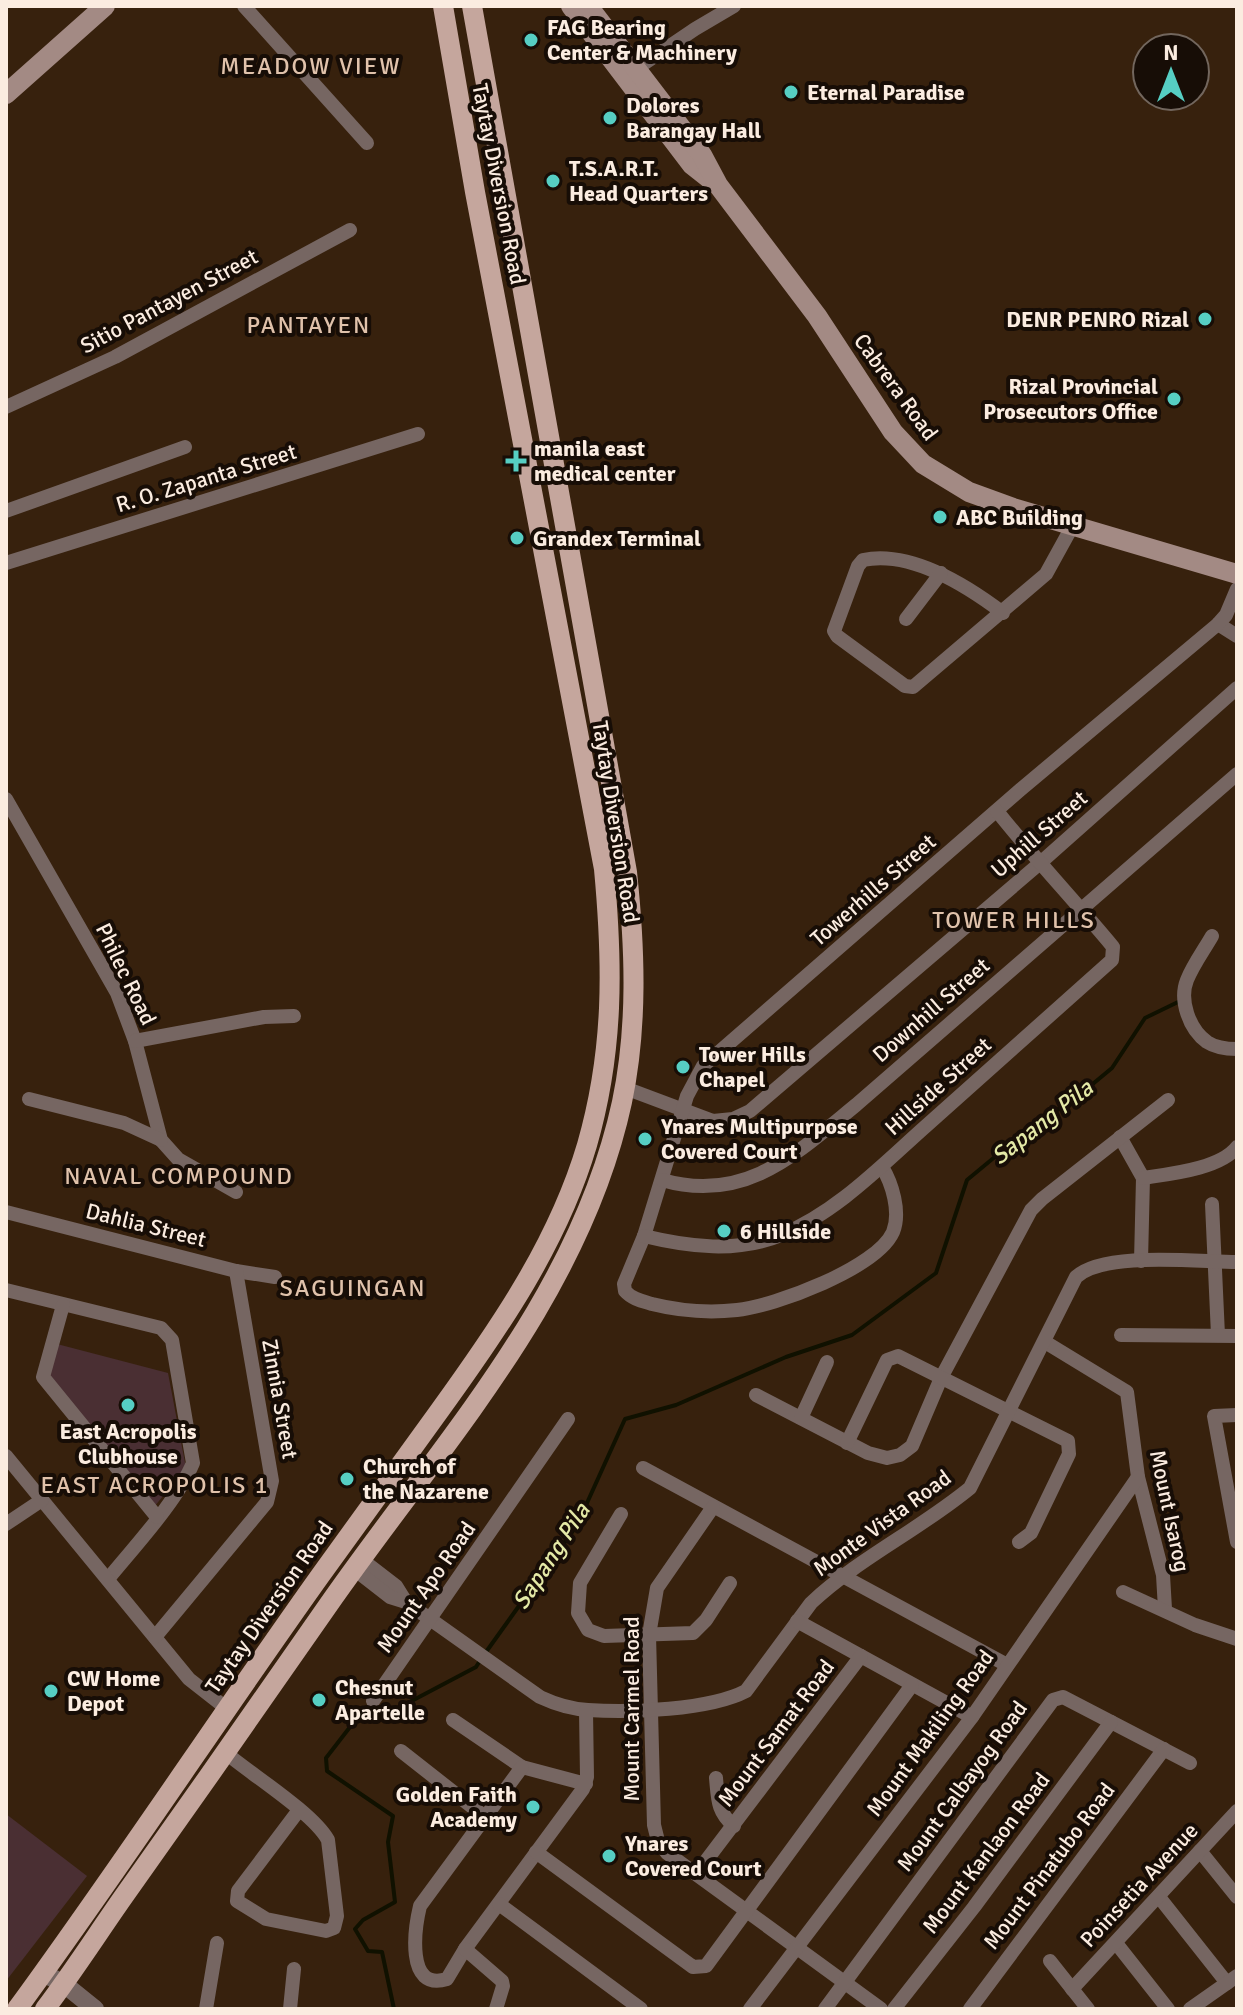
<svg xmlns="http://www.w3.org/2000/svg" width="1243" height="2015" font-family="Signika,sans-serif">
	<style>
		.green { fill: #4a2f33 }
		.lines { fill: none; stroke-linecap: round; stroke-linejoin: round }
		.stream { stroke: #101100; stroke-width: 4 }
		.minor { stroke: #766662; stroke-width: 14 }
		.tertiary { stroke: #766662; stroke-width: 18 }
		.secondary { stroke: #a38a84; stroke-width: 20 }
		.primary { stroke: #c5a69d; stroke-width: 20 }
		.poi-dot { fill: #56cec3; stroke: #170d06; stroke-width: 3 }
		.labels { text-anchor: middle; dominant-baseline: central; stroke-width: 8; stroke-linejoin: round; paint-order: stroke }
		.poi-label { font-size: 22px; font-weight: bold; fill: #fbece0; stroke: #170d06; text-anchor: start }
		.street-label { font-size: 22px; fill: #fbece0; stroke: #170d06 }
		.neighbourhood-label { font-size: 24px; letter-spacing: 2px; fill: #e0c2ab; stroke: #170d06 }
		.water-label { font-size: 24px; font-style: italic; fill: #e4e9a6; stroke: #170d06 }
	</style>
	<rect width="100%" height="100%" fill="#37210d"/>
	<g class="green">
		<polygon points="57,1344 168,1373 186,1468 154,1507 49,1379"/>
		<polygon points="6,1814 87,1876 6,1981"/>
	</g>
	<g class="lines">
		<g class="stream">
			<polyline points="486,1652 577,1525 625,1419 676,1405 786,1357 852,1335 936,1273 967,1180 1031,1127 1077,1097 1112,1068 1145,1018 1178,1002"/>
			<polyline points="394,2009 382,1952 368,1951 355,1929 363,1920 395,1902 388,1842 393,1816 327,1771 326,1758 357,1718 385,1715 476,1667 481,1659"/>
		</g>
		<g class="minor">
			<polyline points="244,6 367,143"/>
			<polyline points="630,73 695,29 734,6"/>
			<polyline points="6,407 115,357 350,230"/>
			<polyline points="6,511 185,447"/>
			<polyline points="6,563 418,434"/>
			<path d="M1003 613C966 585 911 550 863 560L858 566 834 631 837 636 905 686 913 687 1046 574 1073 525"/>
			<polyline points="906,619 941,573"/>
			<polyline points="1218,624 1237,636"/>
			<polyline points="6,799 117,993 135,1041 161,1140 178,1159 236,1192"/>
			<path d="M1212 936C1204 950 1193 965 1187 980 1179 1000 1189 1029 1207 1042 1216 1048 1227 1049 1237 1049"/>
			<polyline points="135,1041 264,1017 294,1016"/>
			<polyline points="625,1088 713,1121 733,1119 750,1111 1039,864 1237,688"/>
			<polyline points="29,1099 124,1123 161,1140"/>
			<polyline points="1120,1137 1143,1178 1141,1261"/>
			<path d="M882 1167C892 1183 901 1212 893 1232 877 1268 775 1306 737 1310 709 1313 680 1311 652 1304 642 1301 632 1299 625 1291L624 1284 644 1236 687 1096 703 1066 1020 790 1218 624 1226 615 1237 589"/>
			<path d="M1143 1178C1169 1174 1220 1169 1237 1147"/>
			<path d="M662 1180C745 1204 796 1154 856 1105L1237 774"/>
			<polyline points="1212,1204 1218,1335"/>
			<polyline points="6,1212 236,1271 275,1277"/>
			<path d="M644 1236C689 1247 737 1253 781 1235 836 1213 882 1165 926 1126 988 1071 1050 1016 1112 960L1113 947C1075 901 1034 858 997 811"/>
			<path d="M6 1290 161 1328 172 1340 193 1463C177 1501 135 1546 108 1579"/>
			<polyline points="63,1305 43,1377 157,1517"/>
			<polyline points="1121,1335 1237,1336"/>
			<polyline points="1045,1342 1127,1392 1138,1477 1163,1575 1165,1609"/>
			<polyline points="756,1395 868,1453 887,1458 900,1455 912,1446 941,1378 1031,1210 1042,1199 1168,1100"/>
			<polyline points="1237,1415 1214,1416 1237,1542"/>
			<polyline points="801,1418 827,1362"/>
			<polyline points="847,1443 887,1360 898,1356 1068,1441 1069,1454 1031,1533 1019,1542"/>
			<polyline points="6,1456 189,1679 226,1708"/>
			<polyline points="643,1468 1007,1665"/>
			<polyline points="713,1507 657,1588 649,1635 654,1825 658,1841 667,1853 881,2009"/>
			<polyline points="621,1514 580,1583 578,1613 588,1630 604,1636 693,1633 706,1620 730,1583"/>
			<polyline points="6,1524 42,1500"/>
			<polyline points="361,1559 396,1586 406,1602"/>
			<path d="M354 1569 390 1597 406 1602 540 1697C555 1704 571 1709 588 1710 629 1713 710 1710 746 1691L811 1603C859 1558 919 1530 970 1488L1076 1277C1104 1251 1198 1262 1237 1262"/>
			<polyline points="1123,1592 1195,1625 1237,1639"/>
			<polyline points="797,1621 972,1717"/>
			<polyline points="155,1637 267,1502 272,1481 236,1271"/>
			<polyline points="373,1701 568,1419"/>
			<polyline points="453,1720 522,1767 586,1784"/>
			<polyline points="401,1751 485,1817"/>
			<path d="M226 1753C252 1775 313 1813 328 1840L337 1916 334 1928 326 1931 266 1919 237 1901 238 1891 299 1810"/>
			<path d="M522 1767 420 1906C415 1927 405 1992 447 1979L465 1949 583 1789 587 1777 586 1711"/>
			<path d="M716 1778C718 1799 717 1812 734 1826"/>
			<polyline points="1200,1851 1237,1897"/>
			<polyline points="536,1852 693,1967 706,1966 912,1685"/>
			<polyline points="696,1874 861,1656"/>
			<polyline points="1159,1897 1227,1983"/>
			<polyline points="499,1904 641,2009"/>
			<polyline points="1116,1943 1168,2009"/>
			<polyline points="465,1949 502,1981 503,1986 496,2009"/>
			<polyline points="1050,1961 1088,2009"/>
			<polyline points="1072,1989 1237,1811"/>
			<polyline points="206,2009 217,1943"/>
			<polyline points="290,2009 294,1969"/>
			<polyline points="750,2009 972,1717 1138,1477"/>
			<polyline points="825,2009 1053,1700 1063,1697 1190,1763"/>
			<polyline points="894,2009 974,1907 1111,1722"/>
			<polyline points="970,2009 1164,1749"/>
			<polyline points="1190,2009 1237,1976"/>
		</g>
		<polyline class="tertiary" points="43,1973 64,1984 95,2009"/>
		<g class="secondary">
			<polyline points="571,6 692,165 711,180"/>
			<polyline points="588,6 702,155 718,185 817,316 893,432 923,464 969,492 1013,508 1237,574"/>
			<polyline points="6,94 105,6"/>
		</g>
		<g class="primary">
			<path d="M17 2009C121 1867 218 1719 320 1576 360 1520 400 1465 440 1410 500 1327 558 1243 587 1145 614 1051 613 966 604 869L475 192 443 6"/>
			<path d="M45 2009C73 1972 98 1933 124 1896 193 1799 261 1702 329 1604 440 1445 580 1297 622 1102 638 1026 635 948 627 872L472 6"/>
		</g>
	</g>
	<g class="poi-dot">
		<circle cx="531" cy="40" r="8"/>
		<circle cx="791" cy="92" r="8"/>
		<circle cx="610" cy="118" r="8"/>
		<circle cx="553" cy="181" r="8"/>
		<circle cx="1205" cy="319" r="8"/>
		<circle cx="1174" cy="399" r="8"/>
		<path d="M512 449h8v8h8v8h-8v8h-8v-8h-8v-8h8z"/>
		<circle cx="940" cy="517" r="8"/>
		<circle cx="517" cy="538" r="8"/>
		<circle cx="683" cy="1067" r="8"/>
		<circle cx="645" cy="1139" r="8"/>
		<circle cx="724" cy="1231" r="8"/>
		<circle cx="128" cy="1405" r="8"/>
		<circle cx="347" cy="1479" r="8"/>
		<circle cx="51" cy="1691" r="8"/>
		<circle cx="319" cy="1700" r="8"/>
		<circle cx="533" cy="1807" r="8"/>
		<circle cx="609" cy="1856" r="8"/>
	</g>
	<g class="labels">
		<g class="poi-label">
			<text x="547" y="27">FAG Bearing<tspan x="547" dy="25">Center &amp; Machinery</tspan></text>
			<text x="807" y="92">Eternal Paradise</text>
			<text x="626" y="105">Dolores<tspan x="626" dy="25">Barangay Hall</tspan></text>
			<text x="569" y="168">T.S.A.R.T.<tspan x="569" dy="25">Head Quarters</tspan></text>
			<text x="1189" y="319" text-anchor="end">DENR PENRO Rizal</text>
			<text x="1158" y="386" text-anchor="end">Rizal Provincial<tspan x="1158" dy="25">Prosecutors Office</tspan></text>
			<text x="534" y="448">manila east<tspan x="534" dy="25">medical center</tspan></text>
			<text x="956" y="517">ABC Building</text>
			<text x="533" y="538">Grandex Terminal</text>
			<text x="699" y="1054">Tower Hills<tspan x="699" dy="25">Chapel</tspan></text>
			<text x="661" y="1126">Ynares Multipurpose<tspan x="661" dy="25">Covered Court</tspan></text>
			<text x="740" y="1231">6 Hillside</text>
			<text x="128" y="1431" text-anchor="middle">East Acropolis<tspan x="128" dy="25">Clubhouse</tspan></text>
			<text x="363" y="1466">Church of<tspan x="363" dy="25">the Nazarene</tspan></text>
			<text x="67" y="1678">CW Home<tspan x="67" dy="25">Depot</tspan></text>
			<text x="335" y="1687">Chesnut<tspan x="335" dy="25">Apartelle</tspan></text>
			<text x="517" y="1794" text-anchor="end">Golden Faith<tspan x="517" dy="25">Academy</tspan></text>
			<text x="625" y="1843">Ynares<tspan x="625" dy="25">Covered Court</tspan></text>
		</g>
		<g class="street-label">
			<text transform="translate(499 184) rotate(79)">Taytay Diversion Road</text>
			<text transform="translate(169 301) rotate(-28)">Sitio Pantayen Street</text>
			<text transform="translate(896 387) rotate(54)">Cabrera Road</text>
			<text transform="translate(206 478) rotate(-17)">R. O. Zapanta Street</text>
			<text transform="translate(616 822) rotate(81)">Taytay Diversion Road</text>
			<text transform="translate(1039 834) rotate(-41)">Uphill Street</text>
			<text transform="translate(873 890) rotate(-41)">Towerhills Street</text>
			<text transform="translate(126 974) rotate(64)">Philec Road</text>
			<text transform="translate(931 1010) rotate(-41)">Downhill Street</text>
			<text transform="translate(938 1086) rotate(-42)">Hillside Street</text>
			<text transform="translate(146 1225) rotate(14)">Dahlia Street</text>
			<text transform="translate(280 1399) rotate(80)">Zinnia Street</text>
			<text transform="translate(1170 1511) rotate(78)">Mount Isarog</text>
			<text transform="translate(882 1523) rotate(-36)">Monte Vista Road</text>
			<text transform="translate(426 1587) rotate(-55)">Mount Apo Road</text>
			<text transform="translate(269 1607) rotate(-55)">Taytay Diversion Road</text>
			<text transform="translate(631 1709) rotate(-90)">Mount Carmel Road</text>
			<text transform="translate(776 1733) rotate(-53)">Mount Samat Road</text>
			<text transform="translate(930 1733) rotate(-54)">Mount Makiling Road</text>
			<text transform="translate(962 1786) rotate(-54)">Mount Calbayog Road</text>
			<text transform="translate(986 1853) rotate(-53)">Mount Kanlaon Road</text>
			<text transform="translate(1049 1866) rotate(-53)">Mount Pinatubo Road</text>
			<text transform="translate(1139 1885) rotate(-47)">Poinsetia Avenue</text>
		</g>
		<g class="neighbourhood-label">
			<text x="311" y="66">MEADOW VIEW</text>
			<text x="309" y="325">PANTAYEN</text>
			<text x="1014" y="920">TOWER HILLS</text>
			<text x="179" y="1176">NAVAL COMPOUND</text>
			<text x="353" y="1288">SAGUINGAN</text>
			<text x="155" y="1485">EAST ACROPOLIS 1</text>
		</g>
		<g class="water-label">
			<text transform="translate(1042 1122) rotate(-38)">Sapang Pila</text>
			<text transform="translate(551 1556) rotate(-57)">Sapang Pila</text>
		</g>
	</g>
	<rect width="1243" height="2015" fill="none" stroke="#fbece0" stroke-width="16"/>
	<g transform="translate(1171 72)"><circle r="38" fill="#170d06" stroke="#72665d" stroke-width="2"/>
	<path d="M0-6L14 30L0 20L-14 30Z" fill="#56cec3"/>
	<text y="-12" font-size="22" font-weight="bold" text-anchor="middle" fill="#fbece0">N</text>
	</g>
</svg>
